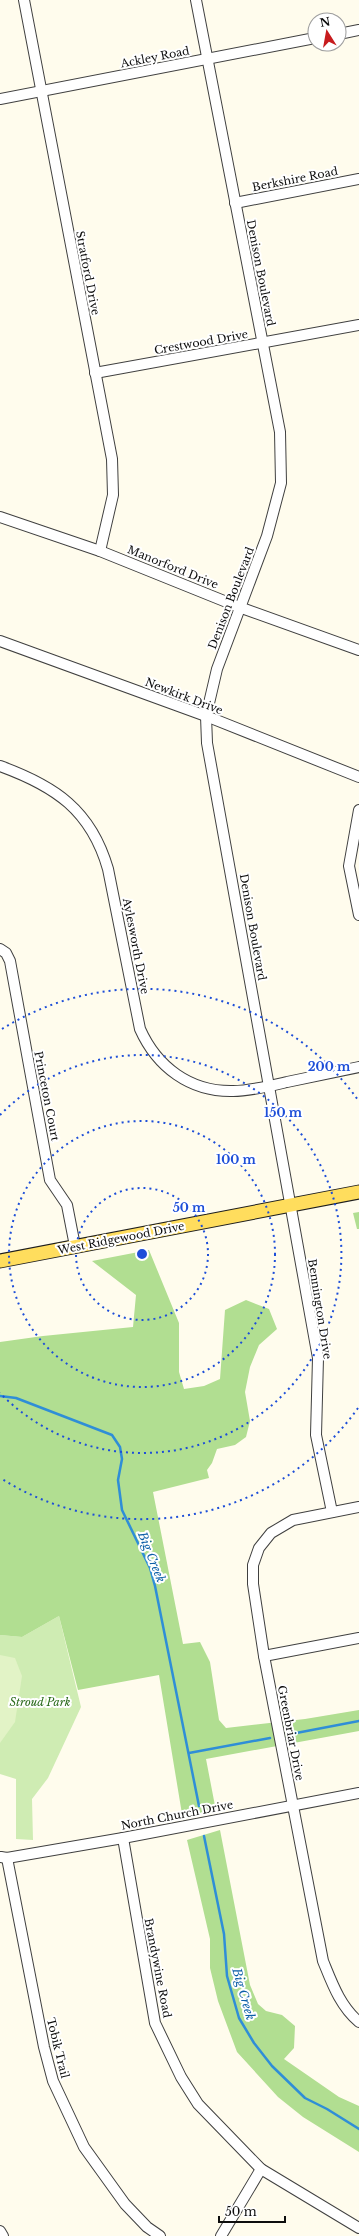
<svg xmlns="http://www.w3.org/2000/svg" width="359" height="2236" font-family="'Libre Baskerville',serif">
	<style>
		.green { fill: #cfecb3 }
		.forest { fill: #b1de91 }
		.pitch { fill: #e2f3c6 }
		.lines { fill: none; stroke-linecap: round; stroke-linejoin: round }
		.stream { stroke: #2f8ed7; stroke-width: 2.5 }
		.minor-casing { stroke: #404040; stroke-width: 12 }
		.major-casing { stroke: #1e1e1e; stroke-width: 15 }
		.minor { stroke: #fff; stroke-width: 10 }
		.major { stroke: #ffdd5d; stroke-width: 13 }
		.ring { fill: none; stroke: #1d4ed8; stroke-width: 2; stroke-dasharray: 2 4 }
		.labels { text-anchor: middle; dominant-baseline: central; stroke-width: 4; stroke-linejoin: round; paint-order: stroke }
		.street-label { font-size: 11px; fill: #0d0d0d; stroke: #fff }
		.park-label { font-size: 11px; font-style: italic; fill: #276918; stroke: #fff }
		.water-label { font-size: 12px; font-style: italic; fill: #0d5fa8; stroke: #fff }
		.centre { fill: #1d4ed8; stroke: #fff; stroke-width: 2 }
		.ring-label { font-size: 12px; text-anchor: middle; font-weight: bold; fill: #1d4ed8; stroke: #fff; stroke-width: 4; stroke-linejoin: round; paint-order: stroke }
	</style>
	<rect width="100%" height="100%" fill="#fffced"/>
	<polygon class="green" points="59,1616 81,1707 48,1778 32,1799 33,1840 16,1839 16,1779 0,1774 0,1635 22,1637"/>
	<g class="forest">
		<polygon points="359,1212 359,1229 357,1229 353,1213"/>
		<polygon points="149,1250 179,1323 179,1372 184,1389 204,1386 220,1379 225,1310 246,1300 269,1309 277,1329 259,1345 250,1367 245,1392 250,1421 246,1437 235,1445 217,1449 212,1463 207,1470 209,1478 153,1492 183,1644 200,1642 210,1662 219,1720 226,1728 305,1719 359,1710 359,1731 206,1759 216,1811 188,1816 182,1814 159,1675 78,1690 59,1616 22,1637 0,1635 0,1342 43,1336 133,1327 136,1295 92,1261"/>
		<polygon points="220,1830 250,1985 258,2004 266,2011 282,2015 295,2026 294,2048 284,2059 339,2097 359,2106 359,2152 303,2117 278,2097 237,2052 218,2001 210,1968 210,1939 187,1840"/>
	</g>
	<polygon class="pitch" points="0,1655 15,1658 22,1676 15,1722 0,1743"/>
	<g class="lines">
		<g class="stream">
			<polyline points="0,1396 16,1398 112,1435 120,1447 122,1459 118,1480 122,1510 150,1568 155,1586 199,1806"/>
			<polyline points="291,1734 359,1721"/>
			<polyline points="189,1753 270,1738"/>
			<polyline points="204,1836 224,1934 227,1976 239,2018 254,2043 272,2066 305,2098 327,2109 359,2129"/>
		</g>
		<g class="minor-casing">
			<g id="minor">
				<polyline points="24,0 112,459 113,495 100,551"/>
				<polyline points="196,0 280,432 281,483 267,536 217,669 206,716 207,743 318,1358 316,1435 332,1512"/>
				<polyline points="339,34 359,30"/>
				<polyline points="0,99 315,38"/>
				<polyline points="235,203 359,179"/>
				<polyline points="95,373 359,325"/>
				<polyline points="0,517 100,551 239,607 359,650"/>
				<polyline points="0,641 206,716 359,777"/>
				<path d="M0 766C55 786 91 810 108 869L140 1029C157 1067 190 1092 233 1091 250 1091 270 1086 287 1082 311 1077 335 1072 359 1067"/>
				<polyline points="359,810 349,866 359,915"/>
				<polyline points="0,949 6,953 10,961 50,1180 67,1205 75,1246"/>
				<path d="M359 1507 293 1520 271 1533 259 1548 253 1565V1584L264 1656 323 1961C332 1983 340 2006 359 2022"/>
				<polyline points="264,1656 359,1638"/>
				<polyline points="123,1838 155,2023 181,2077 198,2104 261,2169 359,2228"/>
				<polyline points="1,1857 7,1858 123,1838 359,1793"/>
				<polyline points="7,1858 44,2047 53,2081 84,2147 125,2204 147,2227 160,2236"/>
				<polyline points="0,2231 3,2236"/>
				<polyline points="221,2236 261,2169"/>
			</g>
		</g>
		<g class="major-casing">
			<polyline id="major" points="0,1261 359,1192"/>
		</g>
		<use href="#minor" class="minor"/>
		<use href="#major" class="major"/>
	</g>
	<g class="ring">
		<circle cx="142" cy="1254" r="66"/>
		<circle cx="142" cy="1254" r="133"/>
		<path d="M0 1115A199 199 0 1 1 0 1393"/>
		<path d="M358 1408A265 265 0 0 1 2 1479M2 1029A265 265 0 0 1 358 1100"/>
	</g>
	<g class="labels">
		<g class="street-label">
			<text transform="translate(155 57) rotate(-11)">Ackley Road</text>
			<text transform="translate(295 179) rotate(-11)">Berkshire Road</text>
			<text transform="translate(88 273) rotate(79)">Stratford Drive</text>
			<text transform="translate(261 273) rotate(79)">Denison Boulevard</text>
			<text transform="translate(201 342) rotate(-10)">Crestwood Drive</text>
			<text transform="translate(173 567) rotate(22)">Manorford Drive</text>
			<text transform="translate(231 598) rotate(-69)">Denison Boulevard</text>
			<text transform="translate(184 696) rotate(21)">Newkirk Drive</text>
			<text transform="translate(253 927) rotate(80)">Denison Boulevard</text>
			<text transform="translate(136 946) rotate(79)">Aylesworth Drive</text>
			<text transform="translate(47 1096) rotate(79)">Princeton Court</text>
			<text transform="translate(121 1238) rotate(-11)">West Ridgewood Drive</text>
			<text transform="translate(320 1309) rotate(81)">Bennington Drive</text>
			<text transform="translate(291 1733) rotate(79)">Greenbriar Drive</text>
			<text transform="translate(177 1815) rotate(-11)">North Church Drive</text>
			<text transform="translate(158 1968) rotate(79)">Brandywine Road</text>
			<text transform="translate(58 2048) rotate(76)">Tobik Trail</text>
		</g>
		<g class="park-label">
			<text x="40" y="1702">Stroud Park</text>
		</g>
		<g class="water-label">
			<text transform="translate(152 1557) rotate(68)">Big Creek</text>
			<text transform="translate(244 1994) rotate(74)">Big Creek</text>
		</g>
	</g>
	<circle cx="142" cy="1254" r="6" class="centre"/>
	<g class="ring-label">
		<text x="329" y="1071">200 m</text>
		<text x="283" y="1117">150 m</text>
		<text x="236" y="1164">100 m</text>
		<text x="189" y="1212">50 m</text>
	</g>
	<g transform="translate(327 32) rotate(349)"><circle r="19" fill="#ffffff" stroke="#9e9e9e"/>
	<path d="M0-3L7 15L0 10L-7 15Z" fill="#c71b1d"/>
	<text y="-6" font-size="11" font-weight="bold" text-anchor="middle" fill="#0d0d0d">N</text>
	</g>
	<path d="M219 2216v6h66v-6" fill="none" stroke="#0d0d0d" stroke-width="2"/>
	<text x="225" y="2216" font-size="12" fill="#0d0d0d" stroke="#ffffff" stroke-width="3" paint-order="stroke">50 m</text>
</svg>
